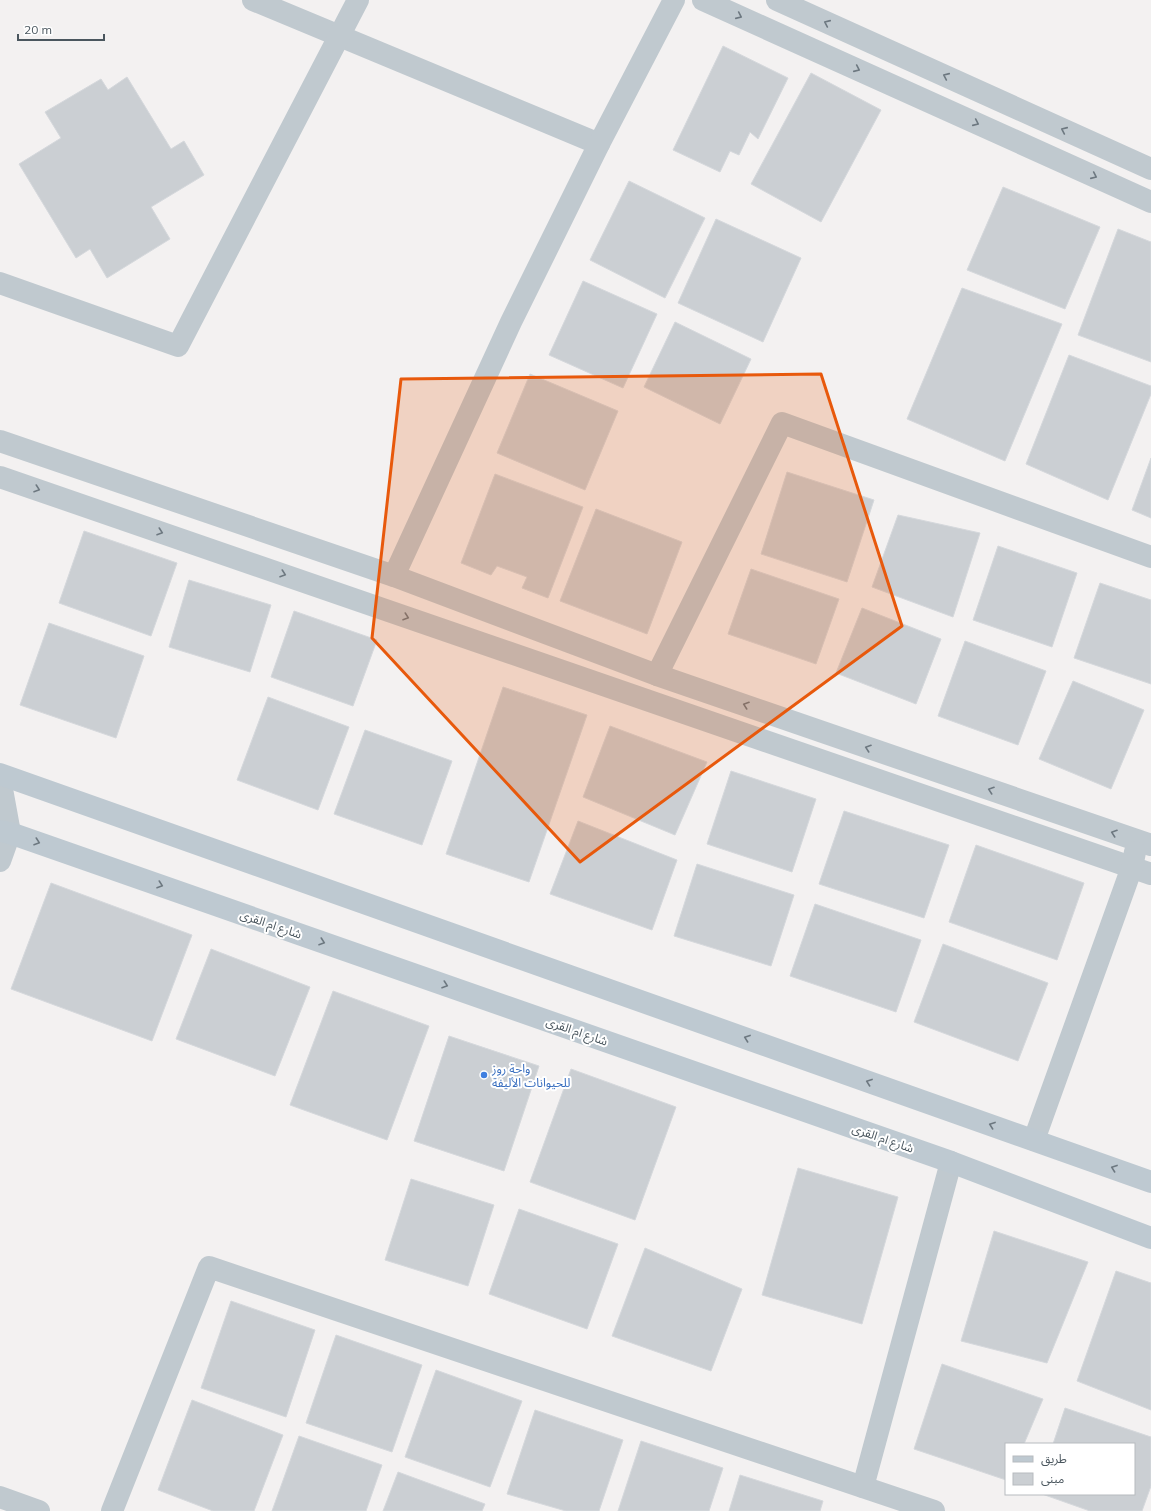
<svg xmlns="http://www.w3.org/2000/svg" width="1151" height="1511" font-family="Mulish,'Noto Sans Arabic',sans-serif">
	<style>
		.building { fill: #cbcfd3; stroke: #d5d8dc }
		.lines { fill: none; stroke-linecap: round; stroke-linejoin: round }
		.minor { stroke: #c0c9cf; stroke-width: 22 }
		.secondary { stroke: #bec9d1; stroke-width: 22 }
		.oneway { stroke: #6d7880 }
		.marked { fill: #e8590c; fill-opacity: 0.2; stroke: #e8590c; stroke-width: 3; stroke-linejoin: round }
		.shop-dot { fill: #3f7fe0; stroke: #fff; stroke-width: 1.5 }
		.labels { text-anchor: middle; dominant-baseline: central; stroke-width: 4; stroke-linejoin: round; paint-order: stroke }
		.street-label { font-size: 12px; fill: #4a565e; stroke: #fff }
		.shop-label { font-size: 12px; fill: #366cbe; stroke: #fff; text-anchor: start }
	</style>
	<rect width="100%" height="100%" fill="#f3f1f1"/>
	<g class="building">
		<polygon points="723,46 788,78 758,139 750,132 739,155 730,151 720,172 673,150"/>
		<polygon points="811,73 881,110 821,222 751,184"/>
		<polygon points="127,77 171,149 184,141 204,175 151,207 170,239 107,278 90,249 76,258 19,164 61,138 45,112 101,79 108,90"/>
		<polygon points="629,181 705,218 665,298 590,260"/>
		<polygon points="1003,187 1100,227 1065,309 967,270"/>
		<polygon points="716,219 801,258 763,342 678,303"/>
		<polygon points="1118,229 1151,242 1151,362 1078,335"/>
		<polygon points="583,281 657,314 623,388 549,355"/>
		<polygon points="962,288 1062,324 1005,461 907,419"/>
		<polygon points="675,322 751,359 720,424 644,387"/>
		<polygon points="1069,355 1151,386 1151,394 1108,500 1026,464"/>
		<polygon points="530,374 618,411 585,490 497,453"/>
		<polygon points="1151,458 1151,518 1132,510"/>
		<polygon points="787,472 874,500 847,582 761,554"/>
		<polygon points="495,474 583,507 548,598 522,588 527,577 497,566 491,575 461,563"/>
		<polygon points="596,509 682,542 647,634 560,601"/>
		<polygon points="898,515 980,533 953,617 872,587"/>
		<polygon points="84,531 177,563 151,636 59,603"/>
		<polygon points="998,546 1077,573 1052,647 973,620"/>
		<polygon points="751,569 839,599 816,664 728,634"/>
		<polygon points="189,580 271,605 250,672 169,647"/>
		<polygon points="1100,583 1151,600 1151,684 1074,658"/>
		<polygon points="862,608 941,639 916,704 836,673"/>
		<polygon points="294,611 377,640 353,706 271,677"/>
		<polygon points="49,623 144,656 116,738 20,705"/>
		<polygon points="965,641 1046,671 1018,745 938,716"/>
		<polygon points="1073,681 1144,710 1111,789 1039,759"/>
		<polygon points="503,687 587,715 529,882 446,854"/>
		<polygon points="268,697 349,727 318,810 237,780"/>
		<polygon points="610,726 707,762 675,835 583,797"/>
		<polygon points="365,730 452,761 422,845 334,814"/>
		<polygon points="731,771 816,799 792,872 707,844"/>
		<polygon points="844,811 949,845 924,918 819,884"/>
		<polygon points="578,821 677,860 652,930 550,894"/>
		<polygon points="976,845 1084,883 1057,960 949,922"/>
		<polygon points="697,864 794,895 771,966 674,936"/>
		<polygon points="51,883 192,935 152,1041 11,989"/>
		<polygon points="815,904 921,940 896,1012 790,976"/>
		<polygon points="943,944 1048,983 1018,1061 914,1022"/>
		<polygon points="211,949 310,987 275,1076 176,1039"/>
		<polygon points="333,991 429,1026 387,1140 290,1105"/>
		<polygon points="449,1036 539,1066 504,1171 414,1141"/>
		<polygon points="571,1069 676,1107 635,1220 530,1182"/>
		<polygon points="798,1168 898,1197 862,1324 762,1295"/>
		<polygon points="411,1179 494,1205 468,1286 385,1260"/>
		<polygon points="519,1209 618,1244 587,1329 489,1294"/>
		<polygon points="994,1231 1088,1262 1047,1363 961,1341"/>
		<polygon points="645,1248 742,1289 711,1371 612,1336"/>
		<polygon points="1116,1271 1151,1283 1151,1410 1077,1381"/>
		<polygon points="231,1301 315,1330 286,1417 201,1388"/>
		<polygon points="336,1335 422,1365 392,1452 306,1423"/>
		<polygon points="942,1364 1043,1399 1024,1444 1006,1444 1006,1480 914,1449"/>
		<polygon points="436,1370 522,1401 490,1487 405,1457"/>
		<polygon points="192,1400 283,1435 254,1511 213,1511 158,1490"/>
		<polygon points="1065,1408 1151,1437 1151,1486 1142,1511 1090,1511 1042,1494 1134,1494 1134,1444 1053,1444"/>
		<polygon points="535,1410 623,1440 599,1511 566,1511 507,1494"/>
		<polygon points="299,1436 382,1465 366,1511 272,1511"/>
		<polygon points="641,1441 723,1468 709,1511 618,1511"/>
		<polygon points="398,1472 485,1504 482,1511 383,1511"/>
		<polygon points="740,1475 823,1501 820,1511 729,1511"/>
	</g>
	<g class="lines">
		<g class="minor">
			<polyline points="253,0 599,144"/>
			<polyline points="703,0 1151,202"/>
			<polyline points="777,0 1151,169"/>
			<polyline points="0,283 178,346 358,0"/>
			<polyline points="0,441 394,576 657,675 1151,845"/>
			<polyline points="0,477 1151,874"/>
			<polyline points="394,576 511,322 599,144 674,0"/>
			<polyline points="657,675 782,423 1151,557"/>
			<polyline points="0,778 10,833 0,861"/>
			<polyline points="1034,1140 1132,867 1135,852"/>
			<polyline points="863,1487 951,1162"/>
			<polyline points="0,1497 39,1511"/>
			<polyline points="112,1511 209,1267 934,1511"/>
		</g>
		<g class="secondary">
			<polyline points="0,774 1151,1182"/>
			<polyline points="0,831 10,833 951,1162 1151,1238"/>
		</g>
	</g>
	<defs><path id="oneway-chevron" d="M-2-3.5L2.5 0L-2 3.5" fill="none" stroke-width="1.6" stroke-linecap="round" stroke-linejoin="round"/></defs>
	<g class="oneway">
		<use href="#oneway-chevron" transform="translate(739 16) rotate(24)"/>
		<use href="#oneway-chevron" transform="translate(827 23) rotate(-156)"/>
		<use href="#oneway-chevron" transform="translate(857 69) rotate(24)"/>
		<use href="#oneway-chevron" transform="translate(946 76) rotate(-156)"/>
		<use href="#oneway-chevron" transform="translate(976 123) rotate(24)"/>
		<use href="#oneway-chevron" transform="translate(1064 130) rotate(-156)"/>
		<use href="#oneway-chevron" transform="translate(1094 176) rotate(24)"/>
		<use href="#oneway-chevron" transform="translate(37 489) rotate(19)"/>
		<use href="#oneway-chevron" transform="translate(160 532) rotate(19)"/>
		<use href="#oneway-chevron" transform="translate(283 574) rotate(19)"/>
		<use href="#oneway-chevron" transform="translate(406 617) rotate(19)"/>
		<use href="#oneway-chevron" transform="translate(746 705) rotate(-161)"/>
		<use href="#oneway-chevron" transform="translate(868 748) rotate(-161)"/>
		<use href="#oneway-chevron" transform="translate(991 790) rotate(-161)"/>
		<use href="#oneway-chevron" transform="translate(1114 833) rotate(-161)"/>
		<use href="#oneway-chevron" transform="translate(37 842) rotate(19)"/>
		<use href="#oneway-chevron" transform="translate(160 885) rotate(19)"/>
		<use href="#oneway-chevron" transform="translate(322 942) rotate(19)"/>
		<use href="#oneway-chevron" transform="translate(445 985) rotate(19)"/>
		<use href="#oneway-chevron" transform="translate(747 1038) rotate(-160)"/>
		<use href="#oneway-chevron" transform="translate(869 1082) rotate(-160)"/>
		<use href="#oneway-chevron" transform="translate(992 1125) rotate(-160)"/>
		<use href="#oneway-chevron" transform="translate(1114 1168) rotate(-160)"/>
	</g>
	<path class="marked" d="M821 374 902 626 580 862 372 638 401 379Z"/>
	<circle class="shop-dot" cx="484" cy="1075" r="4"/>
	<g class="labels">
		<g class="street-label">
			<text transform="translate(271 924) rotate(19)">شارع ام القرى</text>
			<text transform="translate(577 1031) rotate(19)">شارع ام القرى</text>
			<text transform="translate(883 1138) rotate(19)">شارع ام القرى</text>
		</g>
		<g class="shop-label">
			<text x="492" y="1068">واحة روز<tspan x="492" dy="14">للحيوانات الأليفة</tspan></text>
		</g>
	</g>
	<rect x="1005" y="1443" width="130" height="52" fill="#ffffff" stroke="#b7bbbf"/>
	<rect x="1013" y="1456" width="20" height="6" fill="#bec9d1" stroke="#b7bbbf"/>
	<text x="1041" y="1463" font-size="12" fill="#4a565e">طريق</text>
	<rect x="1013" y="1473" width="20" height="12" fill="#cbcfd3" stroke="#b7bbbf"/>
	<text x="1041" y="1483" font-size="12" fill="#4a565e">مبنى</text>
	<path d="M18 34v6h86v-6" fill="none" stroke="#4a565e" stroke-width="2"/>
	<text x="24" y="34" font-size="12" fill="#4a565e" stroke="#ffffff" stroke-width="3" paint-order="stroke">20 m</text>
</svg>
